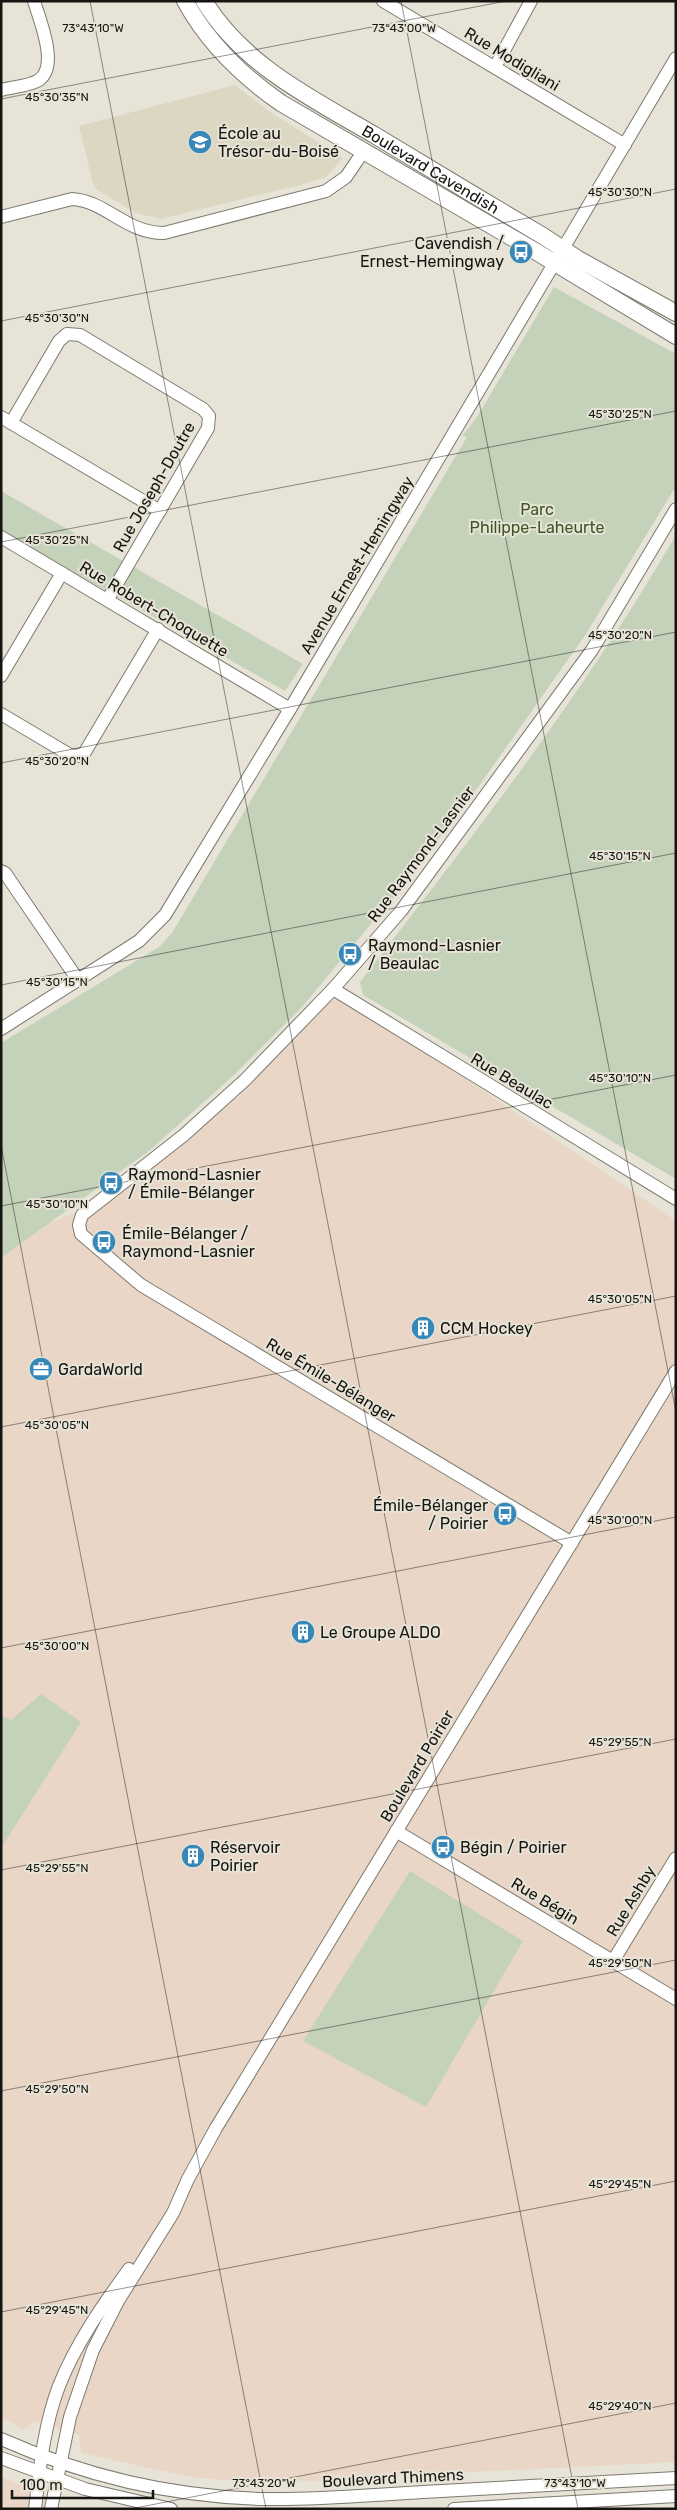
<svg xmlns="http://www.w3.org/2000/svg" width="677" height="2510" font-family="Rubik,sans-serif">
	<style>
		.built { fill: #dcd7c3 }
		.industrial { fill: #e9d6c6 }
		.green { fill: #c5d2ba }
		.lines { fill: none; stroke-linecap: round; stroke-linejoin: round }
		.minor-casing { stroke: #7c796e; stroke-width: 14 }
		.major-casing { stroke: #7c796e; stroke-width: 18 }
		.minor { stroke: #fff; stroke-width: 12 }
		.major { stroke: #fff; stroke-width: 16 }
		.ticks { fill: none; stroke: #171511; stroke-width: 1; stroke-opacity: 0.45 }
		.labels { text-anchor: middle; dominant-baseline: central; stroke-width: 4; stroke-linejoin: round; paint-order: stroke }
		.street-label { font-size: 16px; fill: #171511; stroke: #e7e4d7 }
		.poi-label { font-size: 16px; fill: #171511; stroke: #e7e4d7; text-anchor: start }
		.park-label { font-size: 16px; fill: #3c5623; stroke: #e7e4d7 }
		.ticks-label { font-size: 12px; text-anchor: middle; fill: #171511; stroke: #e7e4d7; stroke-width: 4; stroke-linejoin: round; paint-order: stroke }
	</style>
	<rect width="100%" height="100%" fill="#e7e4d7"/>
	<polygon class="built" points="235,85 267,110 343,158 326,177 304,184 161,219 136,213 97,190 93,183 79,126"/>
	<g class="industrial">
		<polygon points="333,989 676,1221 676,2462 430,2474 324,2481 221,2480 191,2477 81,2453 79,2435 34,2421 23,2430 1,2417 1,1258 51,1222 105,1202 243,1093"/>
		<polygon points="1,2476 16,2483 57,2509 1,2509"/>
	</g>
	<g class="green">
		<polygon points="554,287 676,354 676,486 586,634 481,783 406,882 302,1007 233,1076 149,1151 1,1258 1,1043 159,947 172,933 467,437 462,436 477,417"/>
		<polygon points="1,491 303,664 285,691 1,531"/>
		<path d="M676 535V1179L363 995 360 982C472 838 584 693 676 535Z"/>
		<polygon points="41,1694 81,1722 3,1845 1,1844 1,1715 11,1720"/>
		<polygon points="410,1871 523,1941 426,2107 303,2041"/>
	</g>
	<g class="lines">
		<g class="minor-casing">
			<g id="minor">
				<polyline points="383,1 625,145"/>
				<polyline points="495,67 531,1"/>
				<path d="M1 90C12 87 30 86 39 80 59 66 40 21 34 1"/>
				<path d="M1 217 72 199C106 201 125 233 164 233L326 191 346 177 363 152"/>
				<polyline points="1,417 160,511"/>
				<polyline points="11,423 59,341 67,334 80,335 203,409 209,416 208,428 108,599"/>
				<polyline points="1,537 290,709"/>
				<polyline points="1,676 62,573"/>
				<polyline points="1,714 70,755 78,756 85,752 158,629"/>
				<polyline points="1,871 5,873 78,980"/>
				<polyline points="333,989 676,1199"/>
				<polyline points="1,1029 139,941 165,915 290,709 676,58"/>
				<polyline points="572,1543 141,1285 81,1234 79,1225 82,1215 184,1135 245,1080 333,989 401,911 592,650 676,509"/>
				<polyline points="396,1831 676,1999"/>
				<polyline points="613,1961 676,1858"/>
				<path d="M1 2439C84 2476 173 2497 264 2499 317 2500 370 2495 423 2492 507 2488 591 2483 676 2478"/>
				<polyline points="1,2458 85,2489 171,2509"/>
				<path d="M35 2509C40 2467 44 2425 59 2386 76 2343 103 2305 129 2269"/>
				<polyline points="51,2509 70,2417 93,2350 118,2301 173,2213 188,2179 216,2128 676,1371"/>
				<polyline points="454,2509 676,2496"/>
			</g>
		</g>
		<g class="major-casing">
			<g id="major">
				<path d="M185 1C208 43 242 76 281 103L535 251 676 336"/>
				<path id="s1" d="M204 1C244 66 313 99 376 136 432 170 487 203 543 236L578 259 676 313"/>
			</g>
		</g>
		<use href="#minor" class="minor"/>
		<use href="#major" class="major"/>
	</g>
	<path class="ticks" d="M90 1 578 2509M401 1 676 1412M1 99 506 1M1 321 676 189M1 542 676 411M1 763 676 632M1 985 676 853M1 1145 266 2509M1 1206 676 1075M1 1427 676 1296M1 1648 676 1517M1 1870 676 1739M1 2091 676 1960M1 2312 676 2181M130 2509 676 2403"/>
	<defs>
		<g id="school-disc" transform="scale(1.25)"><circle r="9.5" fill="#3787b9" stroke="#e7e4d7"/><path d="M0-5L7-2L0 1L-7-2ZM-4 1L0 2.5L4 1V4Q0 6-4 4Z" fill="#fff"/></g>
		<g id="bus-disc" transform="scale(1.25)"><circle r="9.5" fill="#3787b9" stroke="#e7e4d7"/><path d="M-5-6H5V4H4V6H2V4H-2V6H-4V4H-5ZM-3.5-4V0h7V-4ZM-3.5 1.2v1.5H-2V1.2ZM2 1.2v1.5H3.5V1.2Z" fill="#fff"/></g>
		<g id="building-disc" transform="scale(1.25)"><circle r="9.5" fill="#3787b9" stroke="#e7e4d7"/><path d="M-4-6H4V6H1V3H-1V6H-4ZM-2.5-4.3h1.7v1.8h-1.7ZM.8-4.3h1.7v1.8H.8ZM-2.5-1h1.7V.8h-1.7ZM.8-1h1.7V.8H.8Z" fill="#fff"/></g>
		<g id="office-disc" transform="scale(1.25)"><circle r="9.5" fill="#3787b9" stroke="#e7e4d7"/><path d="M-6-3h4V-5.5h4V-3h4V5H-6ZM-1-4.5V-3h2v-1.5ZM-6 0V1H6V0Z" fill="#fff"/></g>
	</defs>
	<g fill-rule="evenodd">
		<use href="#school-disc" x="200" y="142"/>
		<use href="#bus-disc" x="521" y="252"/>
		<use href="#bus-disc" x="350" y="954"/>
		<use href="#bus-disc" x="111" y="1183"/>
		<use href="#bus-disc" x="104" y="1242"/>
		<use href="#building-disc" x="423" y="1328"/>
		<use href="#office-disc" x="41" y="1369"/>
		<use href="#bus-disc" x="505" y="1514"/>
		<use href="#building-disc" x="303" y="1632"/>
		<use href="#bus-disc" x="443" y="1847"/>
		<use href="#building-disc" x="193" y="1856"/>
	</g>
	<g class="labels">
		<g class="street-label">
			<text transform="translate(512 59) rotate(31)">Rue Modigliani</text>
			<text stroke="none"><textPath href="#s1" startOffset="285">Boulevard Cavendish</textPath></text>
			<text transform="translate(154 487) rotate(-60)">Rue Joseph-Doutre</text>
			<text transform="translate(357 565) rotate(-59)">Avenue Ernest-Hemingway</text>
			<text transform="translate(154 609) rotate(31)">Rue Robert-Choquette</text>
			<text transform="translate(421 854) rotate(-53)">Rue Raymond-Lasnier</text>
			<text transform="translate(512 1081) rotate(31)">Rue Beaulac</text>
			<text transform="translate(331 1380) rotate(31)">Rue Émile-Bélanger</text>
			<text transform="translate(417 1766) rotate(-59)">Boulevard Poirier</text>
			<text transform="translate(545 1901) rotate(31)">Rue Bégin</text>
			<text transform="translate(631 1901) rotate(-59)">Rue Ashby</text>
			<text transform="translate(393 2478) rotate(-3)">Boulevard Thimens</text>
		</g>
		<g class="poi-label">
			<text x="218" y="133">École au<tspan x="218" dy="18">Trésor-du-Boisé</tspan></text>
			<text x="504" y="243" text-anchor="end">Cavendish /<tspan x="504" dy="18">Ernest-Hemingway</tspan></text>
			<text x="368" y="945">Raymond-Lasnier<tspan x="368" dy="18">/ Beaulac</tspan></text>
			<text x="128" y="1174">Raymond-Lasnier<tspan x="128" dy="18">/ Émile-Bélanger</tspan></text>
			<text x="122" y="1233">Émile-Bélanger /<tspan x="122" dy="18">Raymond-Lasnier</tspan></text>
			<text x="440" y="1328">CCM Hockey</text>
			<text x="58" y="1369">GardaWorld</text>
			<text x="488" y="1505" text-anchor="end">Émile-Bélanger<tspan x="488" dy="18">/ Poirier</tspan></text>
			<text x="320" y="1632">Le Groupe ALDO</text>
			<text x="210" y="1847">Réservoir<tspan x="210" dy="18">Poirier</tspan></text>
			<text x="460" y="1847">Bégin / Poirier</text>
		</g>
		<g class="park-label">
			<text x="537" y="509">Parc<tspan x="537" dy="18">Philippe-Laheurte</tspan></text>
		</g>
	</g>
	<g class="ticks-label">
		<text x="93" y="32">73°43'10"W</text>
		<text x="404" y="32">73°43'00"W</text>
		<text x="57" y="101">45°30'35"N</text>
		<text x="620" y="196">45°30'30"N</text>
		<text x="57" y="322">45°30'30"N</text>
		<text x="620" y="418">45°30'25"N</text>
		<text x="57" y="544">45°30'25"N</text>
		<text x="620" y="639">45°30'20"N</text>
		<text x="57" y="765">45°30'20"N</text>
		<text x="620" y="860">45°30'15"N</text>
		<text x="57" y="986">45°30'15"N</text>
		<text x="620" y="1082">45°30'10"N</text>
		<text x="57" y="1208">45°30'10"N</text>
		<text x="620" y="1303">45°30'05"N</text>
		<text x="57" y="1429">45°30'05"N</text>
		<text x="620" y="1524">45°30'00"N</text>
		<text x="57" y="1650">45°30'00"N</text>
		<text x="620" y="1746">45°29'55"N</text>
		<text x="57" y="1872">45°29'55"N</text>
		<text x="620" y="1967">45°29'50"N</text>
		<text x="57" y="2093">45°29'50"N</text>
		<text x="620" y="2188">45°29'45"N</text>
		<text x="57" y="2314">45°29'45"N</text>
		<text x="620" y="2410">45°29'40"N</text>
		<text x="264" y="2487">73°43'20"W</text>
		<text x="575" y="2487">73°43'10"W</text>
	</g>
	<rect width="677" height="2510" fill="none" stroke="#171511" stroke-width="5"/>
	<path d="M12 2490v8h141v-8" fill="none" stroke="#171511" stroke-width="2.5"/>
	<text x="20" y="2490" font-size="15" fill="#171511" stroke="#e7e4d7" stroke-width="4" paint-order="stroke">100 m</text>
</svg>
